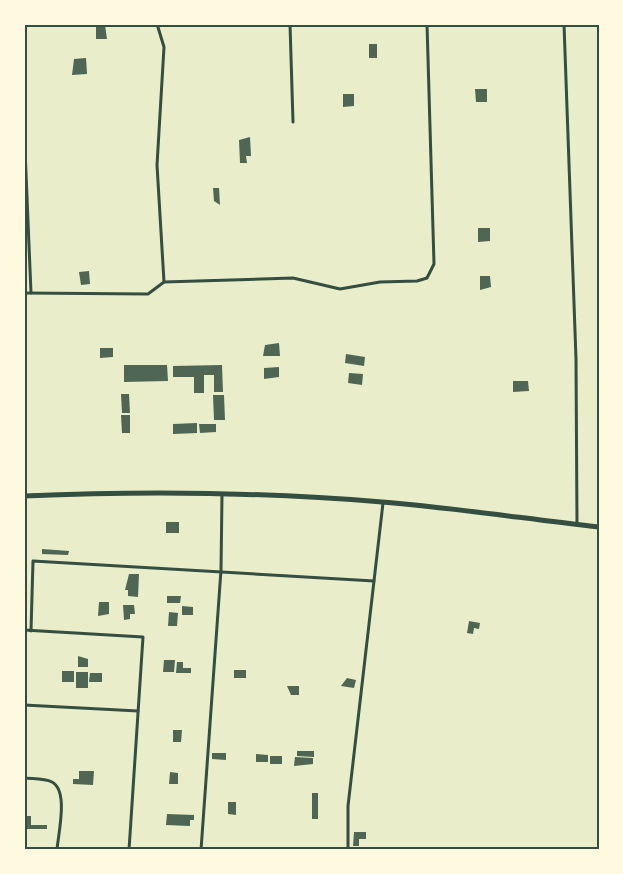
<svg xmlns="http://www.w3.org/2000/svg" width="623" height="874" font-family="'IBM Plex Sans',sans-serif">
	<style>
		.building { fill: #4f6655 }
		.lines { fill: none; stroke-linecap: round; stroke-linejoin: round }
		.minor { stroke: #344e41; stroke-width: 3 }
		.primary { stroke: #344e41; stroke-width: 5 }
		.neatline { fill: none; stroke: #344e41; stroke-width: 2 }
	</style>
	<rect width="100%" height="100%" fill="#e9edc9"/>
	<g class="building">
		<polygon points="96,25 105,25 107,39 96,39"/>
		<rect x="369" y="44" width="8" height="14"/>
		<polygon points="86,58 87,74 72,75 74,59"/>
		<polygon points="475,89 487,89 487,102 476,102"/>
		<polygon points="343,94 354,94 354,106 343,107"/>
		<polygon points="250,137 251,156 246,156 247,163 240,163 239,140"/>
		<polygon points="213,188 219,188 220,205 214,201"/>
		<polygon points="478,228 490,228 490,241 478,242"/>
		<polygon points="89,271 90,284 81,285 79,272"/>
		<polygon points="480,276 490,276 491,287 480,290"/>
		<polygon points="279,343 280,356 263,356 265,345"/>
		<polygon points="100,348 113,348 113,357 100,358"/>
		<polygon points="346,354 365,357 364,366 345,363"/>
		<polygon points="124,365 167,365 168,381 124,382"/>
		<polygon points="222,365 223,392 214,392 214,375 204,375 204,393 194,393 194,377 173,377 173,366"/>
		<polygon points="279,367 279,377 264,379 264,368"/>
		<polygon points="349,373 363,374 362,385 348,383"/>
		<polygon points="513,381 528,381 529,391 513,392"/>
		<polygon points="121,394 129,394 130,413 122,413"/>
		<polygon points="213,395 224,395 225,420 214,420"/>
		<polygon points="121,415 130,415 130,433 122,433"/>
		<polygon points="197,423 197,433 173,434 173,424"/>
		<polygon points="199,424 216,424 216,432 200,433"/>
		<rect x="166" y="522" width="13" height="11"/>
		<polygon points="42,549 69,551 68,555 42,554"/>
		<polygon points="129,574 139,574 138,597 128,596 128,590 125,590"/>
		<polygon points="167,596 181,596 180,603 167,603"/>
		<polygon points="99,602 109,602 109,614 98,616"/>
		<polygon points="123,605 134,605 135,614 130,614 130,619 124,620"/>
		<polygon points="182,606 193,607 193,615 182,615"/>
		<polygon points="169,612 178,613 177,626 168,626"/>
		<polygon points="469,621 480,623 479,629 474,628 473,634 467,633"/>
		<polygon points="78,656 88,659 88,667 78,667"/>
		<polygon points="164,660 175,660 174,672 163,672"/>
		<polygon points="177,662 183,662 183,668 191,668 191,673 176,673"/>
		<rect x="234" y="670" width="12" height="8"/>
		<rect x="62" y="671" width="12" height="11"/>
		<rect x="76" y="672" width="12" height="16"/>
		<polygon points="90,673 102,673 102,682 89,682"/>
		<polygon points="347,678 356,680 354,688 341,686"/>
		<polygon points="287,686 299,686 299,695 291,695"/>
		<polygon points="173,730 182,730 181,742 173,742"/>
		<polygon points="297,751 314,751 314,757 297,756"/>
		<polygon points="212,753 226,753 226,760 212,759"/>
		<polygon points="256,754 268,755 268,762 256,762"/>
		<rect x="270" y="756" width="12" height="8"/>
		<polygon points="295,757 313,758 313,764 294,766"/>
		<polygon points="79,771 94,771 93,785 73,784 73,779 79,779"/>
		<polygon points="170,772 178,773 178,784 169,784"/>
		<rect x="312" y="793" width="6" height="26"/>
		<polygon points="228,802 236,802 236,815 228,814"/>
		<polygon points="167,814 194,815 194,820 190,820 190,826 166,825"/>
		<polygon points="24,816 31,816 31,825 47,825 47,829 24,829"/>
		<polygon points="354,832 366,832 366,839 359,839 359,846 353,846"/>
	</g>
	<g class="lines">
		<g class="minor">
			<polyline points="290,24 293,122"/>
			<polyline points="564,24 576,359 577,523"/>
			<polyline points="24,125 31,293"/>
			<polyline points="164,282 293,278 340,289 380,282 417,281 427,278 434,264 427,24"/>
			<polyline points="24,293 148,294 164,282 157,165 164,47 157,24"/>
			<polyline points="24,630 143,637 129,850"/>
			<polyline points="31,631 33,561 374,581"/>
			<polyline points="24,705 138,711"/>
			<path d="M24 778C33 779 44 778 52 782 69 791 58 834 57 850"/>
			<polyline points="201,850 221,570 222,495"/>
			<polyline points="348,850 348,806 383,503"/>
		</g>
		<path class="primary" d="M24 496C144 491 263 492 382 502 455 508 527 519 599 527"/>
	</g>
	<rect width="623" height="874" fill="none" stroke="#fefae0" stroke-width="51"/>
	<rect x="26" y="26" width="572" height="822" class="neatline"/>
</svg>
